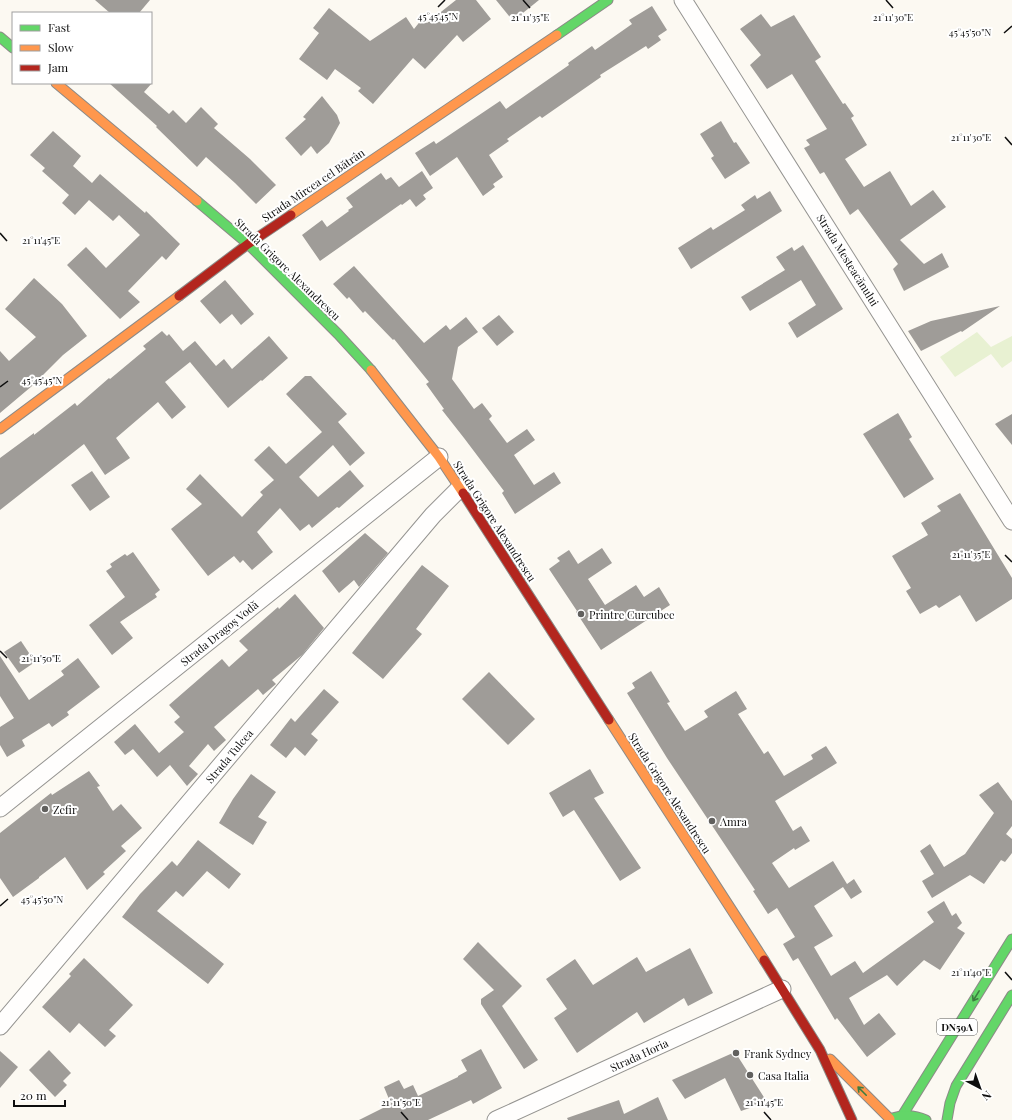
<svg xmlns="http://www.w3.org/2000/svg" width="1012" height="1120" font-family="'Playfair Display',serif">
	<style>
		.green { fill: #e8f1d2 }
		.building { fill: #9f9c98 }
		.lines { fill: none; stroke-linecap: round; stroke-linejoin: round }
		.street-casing { stroke: #959491; stroke-width: 19 }
		.fast-casing { stroke: #8c8a87; stroke-width: 11 }
		.slow-casing { stroke: #8c8a87; stroke-width: 11 }
		.jam-casing { stroke: #8c8a87; stroke-width: 11 }
		.street { stroke: #fffefd; stroke-width: 17 }
		.fast { stroke: #63d668; stroke-width: 9 }
		.slow { stroke: #ff974d; stroke-width: 9 }
		.jam { stroke: #b3261e; stroke-width: 9 }
		.oneway { stroke: #3d7c40 }
		.ticks { fill: none; stroke: #0e0e0e; stroke-width: 1.5 }
		.poi-dot { fill: #61605e; stroke: #fff; stroke-width: 1.5 }
		.labels { text-anchor: middle; dominant-baseline: central; stroke-width: 4; stroke-linejoin: round; paint-order: stroke }
		.shield { fill: #fff; stroke: #565656; stroke-width: 1 }
		.shield-label { font-size: 10px; font-weight: bold; fill: #0e0e0e }
		.street-label { font-size: 11px; fill: #0e0e0e; stroke: #fff }
		.poi-label { font-size: 11px; fill: #0e0e0e; stroke: #fff; text-anchor: start }
		.ticks-label { font-size: 10px; text-anchor: middle; fill: #0e0e0e; stroke: #fff; stroke-width: 4; stroke-linejoin: round; paint-order: stroke }
	</style>
	<rect width="100%" height="100%" fill="#fcf9f2"/>
	<polygon class="green" points="977,332 991,347 1012,336 1012,361 1002,368 991,354 955,377 940,357"/>
	<g class="building">
		<polygon points="95,0 150,0 139,13 110,13"/>
		<polygon points="456,0 476,0 491,19 463,42 457,35 425,69 413,58 373,104 358,91 361,88 335,69 327,80 299,59 319,33 313,28 329,8 370,41 406,17 414,29 422,19 427,23"/>
		<polygon points="496,0 539,0 513,21"/>
		<polygon points="652,6 667,30 658,36 661,40 648,49 646,46 600,75 601,77 542,118 540,116 507,139 509,141 489,155 503,177 493,184 495,187 483,196 457,157 430,176 415,153 434,141 436,144 500,101 506,109 569,65 568,63 592,46 595,50 632,24 629,20"/>
		<polygon points="761,14 771,27 794,15 821,57 815,61 843,104 845,103 854,116 851,118 867,145 845,159 864,187 890,171 911,206 933,190 946,207 900,240 924,264 942,253 949,267 904,291 893,269 898,264 858,209 850,215 824,172 820,174 804,148 810,145 806,140 827,129 792,74 767,89 750,65 761,55 740,29"/>
		<polygon points="109,83 152,83 144,92 169,114 173,110 186,123 201,107 218,124 214,128 250,159 276,185 256,204 235,183 206,157 197,167 156,127 157,126"/>
		<polygon points="322,96 337,115 340,123 329,143 317,154 311,146 301,156 285,138 306,119 303,117"/>
		<polygon points="721,121 734,143 736,142 750,163 725,179 711,158 714,156 700,134"/>
		<polygon points="53,131 81,156 73,166 92,183 100,174 145,213 146,211 180,244 166,260 162,256 128,291 140,302 120,319 67,265 86,247 106,268 140,235 119,215 113,221 89,200 75,215 62,203 69,195 42,171 45,168 30,155"/>
		<polygon points="422,171 433,188 423,195 426,199 416,207 410,199 402,205 401,204 320,261 302,235 322,220 327,227 349,211 348,210 353,207 346,198 381,173 386,180 391,177 399,187"/>
		<polygon points="770,191 782,211 691,269 678,248 711,227 713,230 745,210 741,205 755,195 757,199"/>
		<polygon points="803,245 843,309 797,338 788,323 816,305 801,280 750,311 741,297 785,270 776,257 792,247 794,251"/>
		<polygon points="354,266 424,343 446,325 450,330 466,317 478,332 458,347 452,379 474,409 482,403 492,416 489,419 507,443 527,429 535,440 514,455 534,485 554,472 561,483 515,514 502,493 504,491 464,438 442,410 444,409 426,384 429,382 394,339 393,340 365,311 363,313 349,297 347,299 333,284"/>
		<polygon points="34,278 62,304 87,336 63,355 32,386 0,413 0,351 9,361 36,337 5,309"/>
		<polygon points="225,280 254,314 241,325 232,314 220,324 200,301"/>
		<polygon points="1000,306 962,332 961,331 921,351 908,331 931,321"/>
		<polygon points="499,315 514,332 497,346 482,328"/>
		<polygon points="162,331 167,336 169,334 183,351 195,341 216,366 224,359 232,369 269,336 288,358 262,381 261,380 228,408 190,362 165,382 186,407 172,419 158,402 116,438 130,458 105,475 84,444 0,510 0,458 34,433 34,435 75,403 77,406 109,378 110,379 146,349 143,346"/>
		<polygon points="305,376 311,376 347,414 338,422 365,453 350,466 333,445 299,477 318,497 350,470 364,486 339,508 337,507 312,528 309,524 300,531 280,508 257,532 273,552 252,570 243,560 240,563 234,556 208,576 171,529 202,504 186,489 200,474 242,517 263,495 260,492 274,480 254,460 269,446 286,464 322,432 286,394"/>
		<polygon points="898,413 912,437 909,439 934,479 904,498 863,434"/>
		<polygon points="1012,414 1012,445 995,424"/>
		<polygon points="92,471 110,497 90,511 71,485"/>
		<polygon points="960,493 1012,578 1012,599 976,622 960,595 939,608 936,605 920,614 906,591 911,588 892,556 928,535 921,523 941,511 937,506"/>
		<polygon points="365,533 388,553 359,587 354,580 339,593 322,571"/>
		<polygon points="602,548 612,563 588,579 605,605 636,585 644,597 659,587 670,605 601,650 576,612 577,611 549,569 560,561 557,558 569,550 578,564"/>
		<polygon points="133,552 160,590 155,594 157,597 120,622 133,638 112,655 89,625 125,597 106,571 112,567 110,564 125,554 127,556"/>
		<polygon points="422,565 449,586 416,629 422,634 383,679 352,653"/>
		<polygon points="295,594 324,628 302,655 272,680 276,684 263,695 258,689 214,727 226,740 214,751 208,744 189,766 198,774 187,786 170,765 157,777 133,749 125,755 114,742 135,724 159,753 184,732 174,722 180,717 169,705 222,659 229,667 248,650 239,641 278,607 279,609"/>
		<polygon points="21,641 35,662 19,673 4,652"/>
		<polygon points="0,656 29,700 64,675 61,671 78,658 100,687 67,712 69,715 52,727 49,723 22,740 25,746 7,757 0,745 0,727 14,718 0,696"/>
		<polygon points="651,671 670,702 667,703 685,731 708,717 704,711 736,691 747,709 738,714 764,754 768,751 784,776 813,759 811,755 826,746 837,763 775,801 793,831 801,826 810,841 795,850 794,848 772,863 789,888 833,861 847,884 854,879 862,892 851,899 843,887 814,906 833,936 814,947 831,976 855,961 863,973 934,922 927,912 944,901 952,916 956,913 962,923 957,928 965,933 940,970 924,960 897,986 887,975 849,998 864,1025 879,1013 896,1034 867,1057 837,1018 835,1020 798,958 793,961 783,944 795,937 777,908 768,914 753,891 755,890 667,758 627,693 635,688 632,683"/>
		<polygon points="489,672 535,719 508,745 462,699"/>
		<polygon points="324,689 339,702 311,734 318,740 305,756 295,747 286,758 270,745 291,718 295,722"/>
		<polygon points="590,769 604,793 594,798 641,868 620,881 574,810 563,817 549,793"/>
		<polygon points="89,771 100,786 97,787 113,811 121,804 142,828 121,846 126,851 103,872 105,874 87,890 65,857 39,877 39,878 13,897 0,878 0,833 51,793 52,795"/>
		<polygon points="251,774 276,792 258,817 267,822 253,845 219,823 233,799"/>
		<polygon points="998,782 1012,801 1012,826 1006,834 1012,839 1012,853 1005,862 1001,860 984,884 970,875 932,898 922,881 934,874 920,851 930,844 944,867 965,854 994,813 979,795"/>
		<polygon points="198,840 241,874 229,889 207,871 183,897 176,891 157,911 224,964 208,984 122,917 140,894 172,861 177,866"/>
		<polygon points="478,942 522,986 502,1006 538,1060 524,1069 481,1004 481,999 494,990 463,959"/>
		<polygon points="690,948 713,993 688,1006 684,998 644,1023 637,1012 577,1053 554,1018 567,1009 546,979 575,959 593,985 637,957 646,972"/>
		<polygon points="84,958 133,1005 109,1030 116,1036 105,1047 79,1023 70,1033 42,1007 71,976 69,974"/>
		<polygon points="481,1049 502,1088 473,1104 471,1100 428,1120 359,1120 391,1104 384,1087 399,1080 404,1089 413,1085 418,1096 458,1077 458,1076 467,1071 461,1060"/>
		<polygon points="49,1050 71,1073 63,1081 67,1085 55,1097 29,1070"/>
		<polygon points="0,1051 18,1067 0,1088"/>
		<polygon points="735,1052 767,1102 741,1111 725,1078 685,1099 672,1080"/>
		<polygon points="658,1097 668,1120 568,1120 567,1118 619,1100 624,1114"/>
	</g>
	<g class="lines">
		<g class="street-casing">
			<g id="street">
				<polyline points="683,0 1012,521"/>
				<polyline points="0,808 439,457"/>
				<polyline points="0,1026 433,515 460,488"/>
				<polyline points="496,1120 782,989"/>
			</g>
		</g>
		<g class="fast-casing">
			<g id="fast">
				<polyline points="557,35 608,0"/>
				<polyline points="0,37 13,48"/>
				<polyline points="197,201 248,244 338,334 371,370"/>
				<polyline points="902,1116 1012,939"/>
				<path d="M889 1119C902 1115 913 1114 926 1120"/>
				<polyline points="947,1120 950,1103 956,1086 1012,995"/>
			</g>
		</g>
		<g class="slow-casing">
			<g id="slow">
				<polyline points="56,83 197,201"/>
				<polyline points="291,215 557,35"/>
				<polyline points="371,370 439,457 463,493"/>
				<polyline points="0,429 179,296"/>
				<polyline points="609,720 764,960"/>
				<polyline points="830,1059 890,1119"/>
			</g>
		</g>
		<g class="jam-casing">
			<g id="jam">
				<polyline points="179,296 248,244 291,215"/>
				<polyline points="463,493 609,720"/>
				<polyline points="764,960 820,1050 852,1120"/>
			</g>
		</g>
		<use href="#street" class="street"/>
		<use href="#fast" class="fast"/>
		<use href="#slow" class="slow"/>
		<use href="#jam" class="jam"/>
	</g>
	<defs><path id="oneway-shaft" d="M-6 0H5M1.5-3L5.5 0L1.5 3" fill="none" stroke-width="1.6" stroke-linecap="round" stroke-linejoin="round"/></defs>
	<g class="oneway">
		<use href="#oneway-shaft" transform="translate(976 996) rotate(122)"/>
		<use href="#oneway-shaft" transform="translate(862 1091) rotate(-135)"/>
	</g>
	<path class="ticks" d="M523 0 530 8M886 0 893 8M438 7 445 0M1004 33 1012 26M1005 137 1012 145M0 233 7 241M0 387 8 381M1005 555 1012 562M0 651 7 658M0 906 8 899M1005 972 1012 980M401 1112 408 1120M764 1112 771 1120"/>
	<g class="poi-dot">
		<circle cx="581" cy="614" r="4"/>
		<circle cx="45" cy="809" r="4"/>
		<circle cx="712" cy="821" r="4"/>
		<circle cx="736" cy="1053" r="4"/>
		<circle cx="750" cy="1075" r="4"/>
	</g>
	<g class="labels">
		<rect class="shield" x="937" y="1019" width="40" height="16" rx="3"/>
		<g class="shield-label">
			<text x="957" y="1027">DN59A</text>
		</g>
		<g class="street-label">
			<text transform="translate(313 185) rotate(-34)">Strada Mircea cel Bătrân</text>
			<text transform="translate(848 260) rotate(58)">Strada Mesteacănului</text>
			<text transform="translate(288 269) rotate(44)">Strada Grigore Alexandrescu</text>
			<text transform="translate(495 521) rotate(57)">Strada Grigore Alexandrescu</text>
			<text transform="translate(219 633) rotate(-39)">Strada Dragoș Vodă</text>
			<text transform="translate(229 756) rotate(-50)">Strada Tulcea</text>
			<text transform="translate(670 793) rotate(57)">Strada Grigore Alexandrescu</text>
			<text transform="translate(639 1055) rotate(-25)">Strada Horia</text>
		</g>
		<g class="poi-label">
			<text x="589" y="614">Printre Curcubee</text>
			<text x="53" y="809">Zefir</text>
			<text x="720" y="821">Amra</text>
			<text x="744" y="1053">Frank Sydney</text>
			<text x="758" y="1075">Casa Italia</text>
		</g>
	</g>
	<g class="ticks-label">
		<text x="438" y="20">45°45'45"N</text>
		<text x="530" y="21">21°11'35"E</text>
		<text x="893" y="21">21°11'30"E</text>
		<text x="970" y="36">45°45'50"N</text>
		<text x="971" y="141">21°11'30"E</text>
		<text x="41" y="244">21°11'45"E</text>
		<text x="42" y="384">45°45'45"N</text>
		<text x="971" y="558">21°11'35"E</text>
		<text x="41" y="662">21°11'50"E</text>
		<text x="42" y="903">45°45'50"N</text>
		<text x="971" y="976">21°11'40"E</text>
		<text x="401" y="1106">21°11'50"E</text>
		<text x="764" y="1106">21°11'45"E</text>
	</g>
	<rect x="12" y="12" width="140" height="72" fill="#ffffff" stroke="#9f9f9f"/>
	<rect x="20" y="25" width="20" height="6" fill="#63d668" stroke="#9f9f9f"/>
	<text x="48" y="32" font-size="12" fill="#0e0e0e">Fast</text>
	<rect x="20" y="45" width="20" height="6" fill="#ff974d" stroke="#9f9f9f"/>
	<text x="48" y="52" font-size="12" fill="#0e0e0e">Slow</text>
	<rect x="20" y="65" width="20" height="6" fill="#b3261e" stroke="#9f9f9f"/>
	<text x="48" y="72" font-size="12" fill="#0e0e0e">Jam</text>
	<g transform="translate(980 1088) rotate(139)" stroke="#ffffff" stroke-width="3" paint-order="stroke">
	<path d="M0-3L7 15L0 10L-7 15Z" fill="#0e0e0e"/>
	<text y="-6" font-size="11" font-weight="bold" text-anchor="middle" fill="#0e0e0e">N</text>
	</g>
	<path d="M14 1100v6h51v-6" fill="none" stroke="#0e0e0e" stroke-width="2"/>
	<text x="20" y="1100" font-size="12" fill="#0e0e0e" stroke="#ffffff" stroke-width="3" paint-order="stroke">20 m</text>
</svg>
